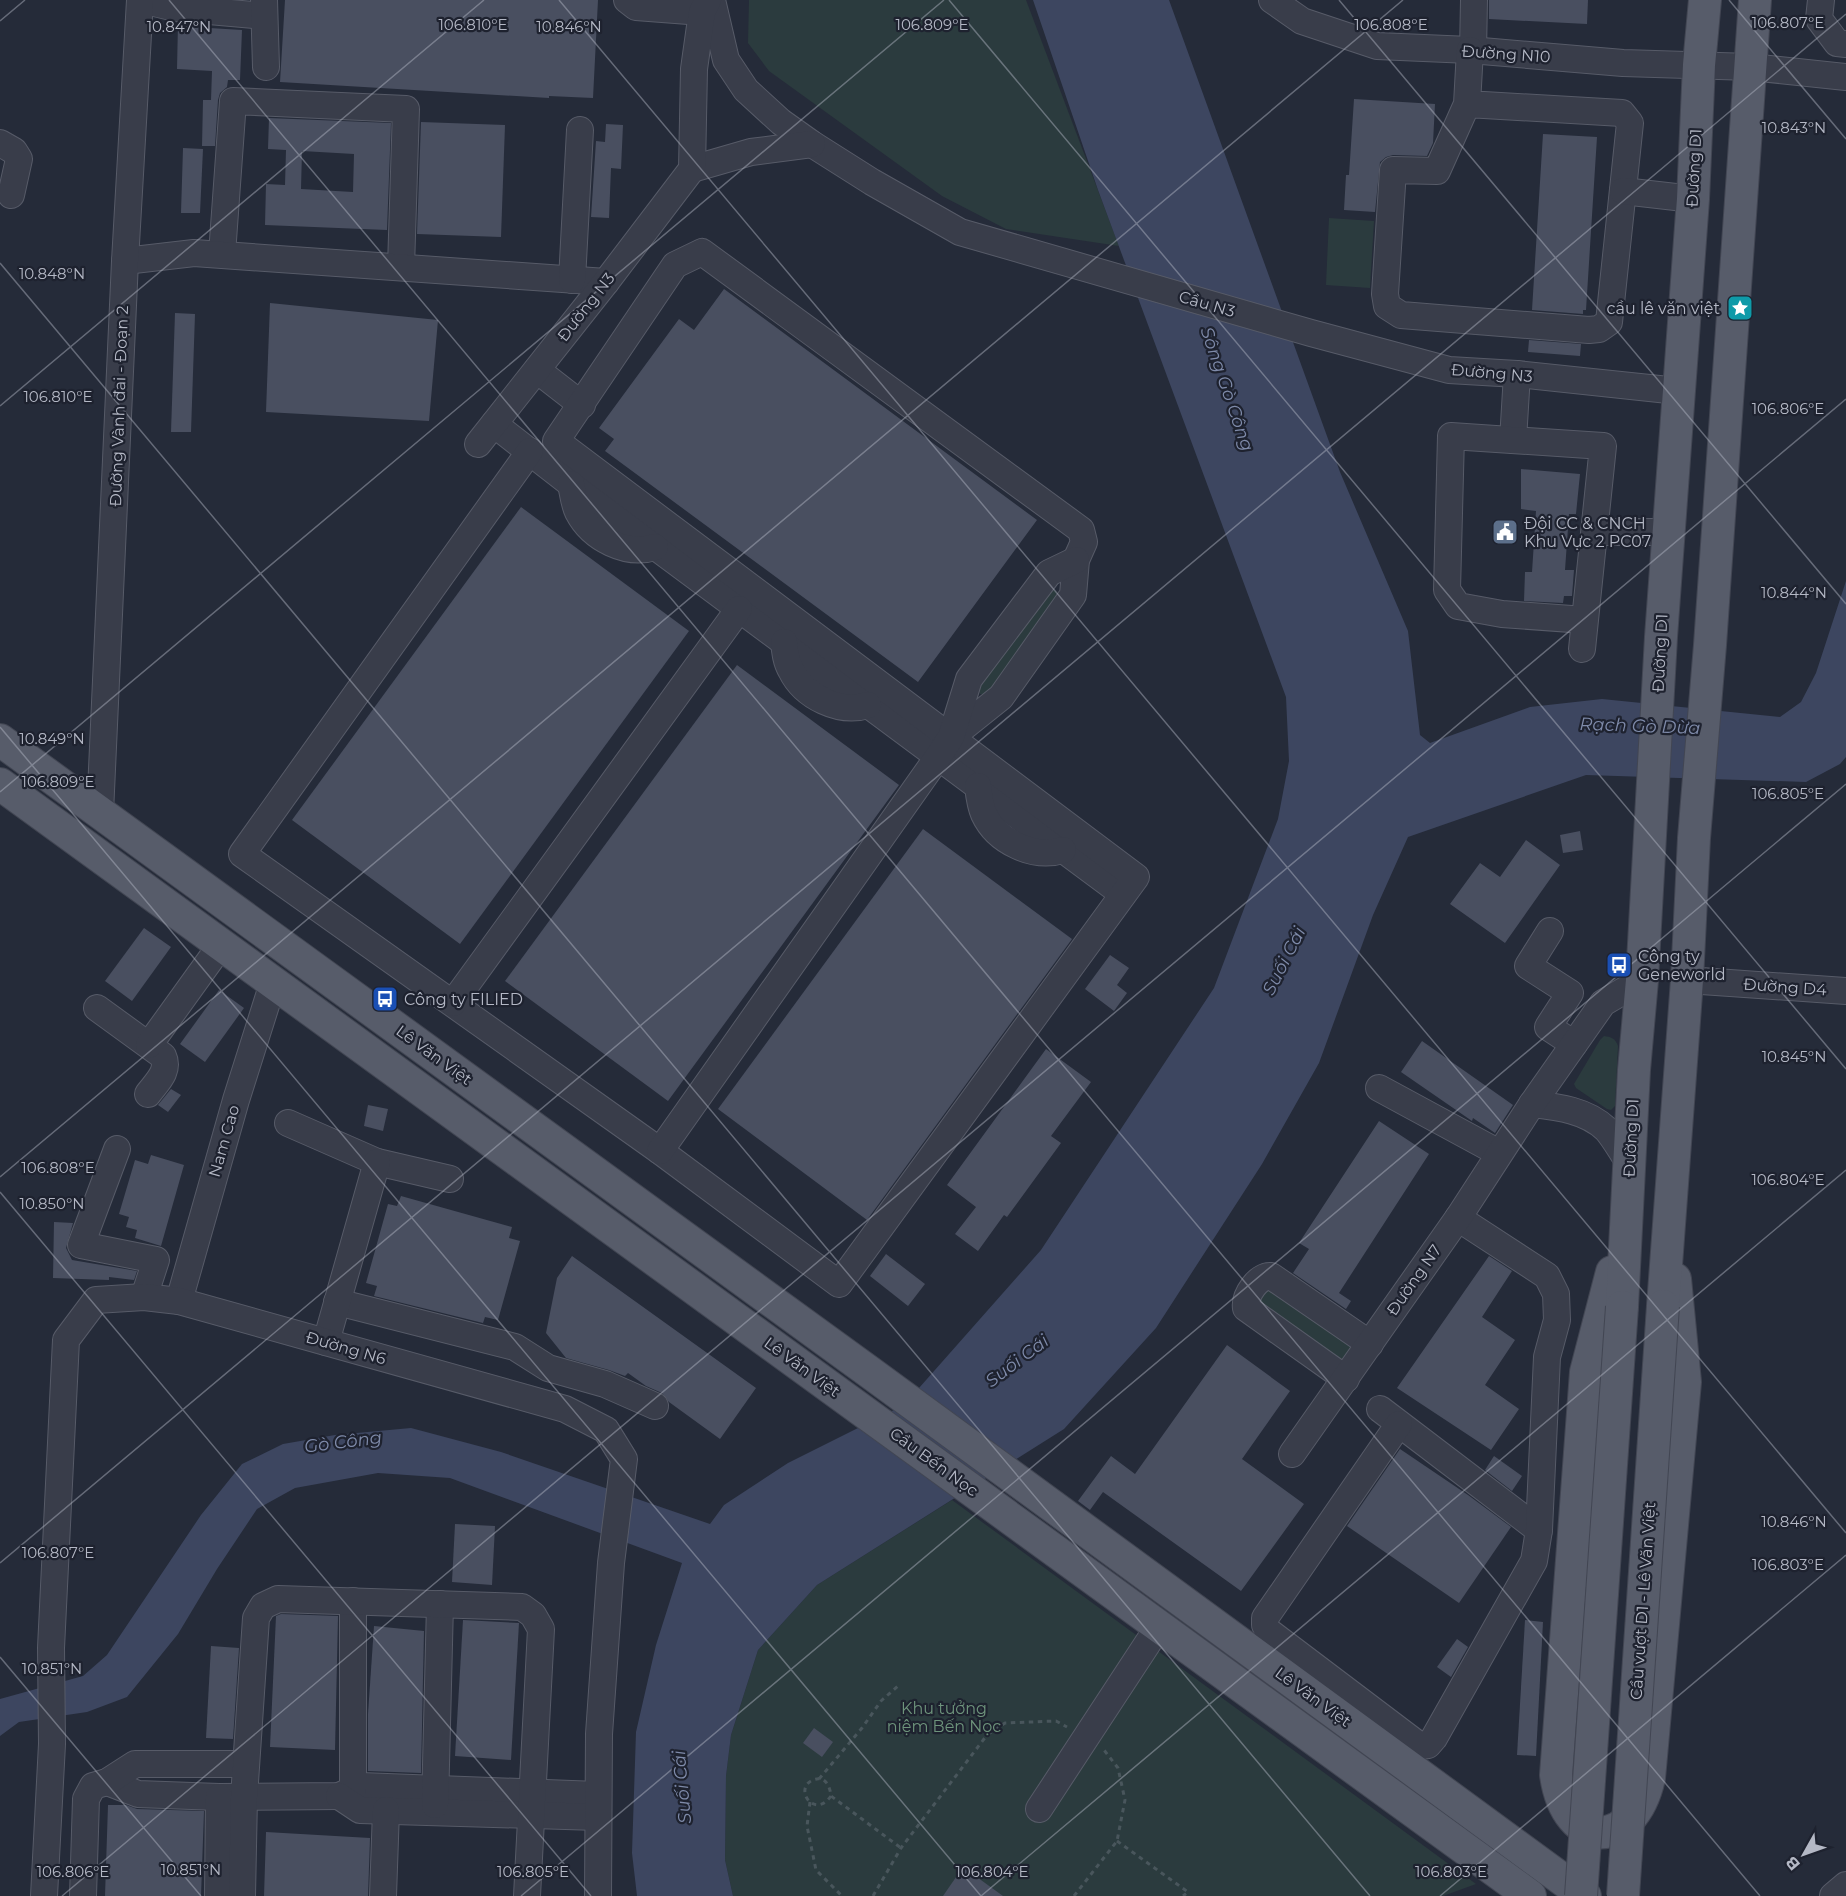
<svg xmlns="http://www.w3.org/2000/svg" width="1846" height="1896" font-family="Montserrat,sans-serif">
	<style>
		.green { fill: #2b3b3e }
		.water { fill: #3d4660 }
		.building { fill: #494f60; fill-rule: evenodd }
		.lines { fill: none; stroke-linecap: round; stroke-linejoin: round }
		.minor-casing { stroke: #575b68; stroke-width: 28 }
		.major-casing { stroke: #424653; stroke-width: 34 }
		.path { stroke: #49565c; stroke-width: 3; stroke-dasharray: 4.5 4.5; stroke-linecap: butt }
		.minor { stroke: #393d4a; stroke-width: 26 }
		.major { stroke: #575c6a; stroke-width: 32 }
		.major-bridge-casing { stroke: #424653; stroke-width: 34; stroke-linecap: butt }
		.major-bridge { stroke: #575c6a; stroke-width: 32 }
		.ticks { fill: none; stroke: #b4b8c5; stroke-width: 1.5; stroke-opacity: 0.45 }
		.labels { text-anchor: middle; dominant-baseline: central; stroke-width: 4.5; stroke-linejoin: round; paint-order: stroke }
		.street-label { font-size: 16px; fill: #b4b8c5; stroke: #1e222f }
		.poi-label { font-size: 16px; fill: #b4b8c5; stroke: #1e222f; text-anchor: start }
		.park-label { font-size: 16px; fill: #6e947c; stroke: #1e222f }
		.water-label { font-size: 18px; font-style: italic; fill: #7f8baa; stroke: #1e222f }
		.ticks-label { font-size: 15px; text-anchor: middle; fill: #b4b8c5; stroke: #1e222f; stroke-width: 4.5; stroke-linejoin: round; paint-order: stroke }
	</style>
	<rect width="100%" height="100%" fill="#252b39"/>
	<g class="green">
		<polygon points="749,0 1026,0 1119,246 1006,229 942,196 769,71 748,43"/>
		<polygon points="1329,218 1374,221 1370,288 1326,285"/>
		<polygon points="1044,588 1056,591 1058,601 989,696 980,694 977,684"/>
		<path d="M1604 1036C1611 1037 1615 1038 1618 1046L1615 1106 1611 1110 1607 1109 1576 1088 1574 1084 1600 1040Z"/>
		<polygon points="1264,1286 1352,1345 1346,1359 1341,1360 1259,1307 1258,1295"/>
		<polygon points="952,1500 1476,1884 1443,1896 733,1896 725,1860 726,1776 731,1735 758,1650 817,1585"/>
	</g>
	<polygon class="water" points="1033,0 1169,0 1340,472 1408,631 1420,735 1430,743 1530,707 1602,699 1780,717 1801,702 1816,673 1846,581 1846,757 1840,764 1806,782 1586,775 1408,837 1373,915 1319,1063 1262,1164 1156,1328 1064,1429 817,1585 758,1650 731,1735 726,1776 725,1860 733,1896 637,1896 632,1853 636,1732 656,1645 682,1563 450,1478 378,1473 295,1488 257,1509 217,1569 178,1634 127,1697 87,1712 19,1722 0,1736 0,1699 83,1676 107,1655 201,1515 242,1464 283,1444 335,1435 411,1428 501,1452 710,1524 724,1505 788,1463 904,1405 1041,1250 1214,988 1278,819 1289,761 1286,697 1098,190"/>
	<g class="building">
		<polygon points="285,0 598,0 593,98 549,96 549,98 280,82"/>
		<polygon points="1489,0 1588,0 1587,24 1489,19"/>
		<polygon points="178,23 193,25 193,27 242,30 240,80 228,80 227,87 220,93 218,100 215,146 202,146 203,100 211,100 212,71 177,69"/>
		<polygon points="1354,99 1435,104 1433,143 1427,156 1393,155 1386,157 1380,162 1375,212 1344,210 1346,175 1349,175"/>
		<path d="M269 118 391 123 387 230 265 225 266 184 285 185 286 150 268 149ZM302 151 354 154 353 192 301 189Z"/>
		<polygon points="421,122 505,125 501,237 417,234"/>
		<polygon points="606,124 623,125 621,169 611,168 609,218 591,217 596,141 605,142"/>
		<polygon points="1543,134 1597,137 1586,310 1583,310 1583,314 1532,310"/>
		<polygon points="183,148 203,149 200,213 181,213"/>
		<polygon points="724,289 1037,520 918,682 605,451 614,439 599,428 679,319 694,330"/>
		<polygon points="270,303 438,320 429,421 266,412"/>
		<polygon points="175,313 195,314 191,432 171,432"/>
		<polygon points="1529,340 1581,344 1580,356 1528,352"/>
		<polygon points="1521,469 1580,474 1576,514 1569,514 1565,570 1574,570 1572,596 1564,596 1563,603 1524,601 1525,572 1532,572 1536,511 1521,509"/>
		<polygon points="521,507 689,631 460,944 292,820"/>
		<polygon points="737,665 899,785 668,1101 505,981"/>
		<polygon points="923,829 1072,939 867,1220 718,1109"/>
		<polygon points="1580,831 1583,850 1563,853 1560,835"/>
		<polygon points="1526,840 1560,865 1505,943 1450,904 1480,863 1500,877"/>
		<polygon points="144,928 171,947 132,1001 105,981"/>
		<polygon points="1110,955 1129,968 1117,985 1127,993 1114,1011 1085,989"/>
		<polygon points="219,990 244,1008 205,1062 180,1044"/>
		<polygon points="1422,1041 1513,1105 1495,1133 1473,1118 1472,1121 1401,1072"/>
		<polygon points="1046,1049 1091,1082 1051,1136 1061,1143 1007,1217 1004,1215 978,1251 955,1234 976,1207 947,1185"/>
		<polygon points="171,1089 181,1095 168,1112 158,1105"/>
		<polygon points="368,1105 388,1109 383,1131 364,1126"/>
		<polygon points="1379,1121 1429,1154 1339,1293 1351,1301 1346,1309 1293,1273 1309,1249 1299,1243"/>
		<polygon points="151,1155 184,1165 161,1246 135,1238 137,1230 126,1227 129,1217 119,1214 135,1160 148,1164"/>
		<polygon points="401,1196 512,1227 509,1238 520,1241 498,1320 485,1317 483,1323 374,1296 377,1286 366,1283 388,1204 397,1206"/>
		<polygon points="54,1222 73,1223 66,1248 72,1260 137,1271 134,1280 109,1277 109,1280 53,1278"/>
		<polygon points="886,1254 925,1284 908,1306 870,1276"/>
		<polygon points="572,1256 756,1388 720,1439 669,1402 662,1393 646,1386 628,1373 625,1376 609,1370 566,1358 546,1333 557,1278"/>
		<polygon points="1489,1256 1512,1271 1482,1317 1515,1340 1485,1385 1519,1409 1491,1450 1397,1388"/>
		<polygon points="1227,1345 1290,1391 1242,1459 1304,1504 1241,1591 1103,1492 1090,1510 1078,1501 1111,1456 1135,1474"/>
		<polygon points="1400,1449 1468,1495 1511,1527 1459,1603 1347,1526"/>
		<polygon points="1494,1456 1522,1476 1512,1491 1485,1470"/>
		<polygon points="455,1524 495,1526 492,1585 452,1582"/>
		<polygon points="281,1614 338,1616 335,1750 270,1747 276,1616"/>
		<polygon points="463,1620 519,1623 511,1760 455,1756"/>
		<polygon points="1525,1620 1543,1622 1536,1756 1517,1755"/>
		<polygon points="374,1626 424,1631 421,1773 368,1771 368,1714"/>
		<polygon points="1457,1639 1468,1647 1451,1677 1437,1667"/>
		<polygon points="211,1646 239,1648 233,1739 206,1738"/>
		<polygon points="814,1728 833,1742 822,1757 803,1743"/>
		<polygon points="108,1805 126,1805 137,1809 204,1811 201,1896 105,1896"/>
		<polygon points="266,1832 370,1838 368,1896 264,1896"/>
		<polygon points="963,1867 1003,1896 943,1896"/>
	</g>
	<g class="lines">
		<g class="minor-casing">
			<g id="minor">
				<polyline points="142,0 175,8 264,16"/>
				<polyline points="264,0 266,67"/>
				<polyline points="627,0 636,7 702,12"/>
				<polyline points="712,0 726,60 746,90 781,122 812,144 872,182 960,232 1311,333 1449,370 1517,374 1678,391"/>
				<polyline points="1272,0 1302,21 1377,46 1470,50 1623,63 1751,67 1846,77"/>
				<polyline points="1821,0 1819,19 1837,43 1846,44"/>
				<polyline points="1473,51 1474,0"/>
				<polyline points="1467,104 1622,113 1630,123 1609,322 1599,329 1589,330 1401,315 1387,306 1385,294 1393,170 1437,171 1467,104 1470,50"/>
				<polyline points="0,143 14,151 19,159 11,195"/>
				<polyline points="692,169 751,152 812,144"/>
				<polyline points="1623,191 1693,199"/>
				<polyline points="222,254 233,101 406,109 401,267"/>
				<polyline points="125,261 194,253 606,282"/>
				<polyline points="572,280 580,130"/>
				<polyline points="537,370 582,405"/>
				<polyline points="494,424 571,484 1123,894"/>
				<polyline points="1513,440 1517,374"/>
				<polyline points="478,444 606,282 692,169 694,69 702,12 708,0"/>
				<polyline points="530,451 242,854 660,1151 839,1284 1136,877 556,441 675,265 702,252 1081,530 1084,542 1076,560 1073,595 1001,697 951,737"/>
				<path d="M571 484C573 493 574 504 578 512 592 539 627 556 655 547"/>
				<polyline points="1595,532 1668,532"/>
				<path d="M784 642C785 651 786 662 791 670 804 697 840 714 868 705"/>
				<polyline points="1582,649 1603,446 1451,436 1447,590 1458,606 1502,614 1585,620"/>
				<path d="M978 786C979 795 980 805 984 814 997 842 1034 859 1063 850"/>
				<polyline points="100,813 125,261 140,0"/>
				<polyline points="1550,931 1528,966 1570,993 1548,1027 1574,1044"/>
				<polyline points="1687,980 1846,991"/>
				<polyline points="453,1003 739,609"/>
				<path d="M97 1008 163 1056C170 1071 157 1082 148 1094"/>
				<polyline points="149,1045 221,945"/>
				<polyline points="1379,1088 1499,1153"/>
				<path d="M1532 1104C1558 1107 1586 1110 1606 1129 1615 1139 1622 1153 1630 1164"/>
				<polyline points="288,1123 377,1162 450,1179"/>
				<polyline points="117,1149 81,1245 156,1260 144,1297"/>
				<polyline points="660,1151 938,757 951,737 969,679 1049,573 1076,560"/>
				<polyline points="179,1301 236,1100 273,983"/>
				<polyline points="337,1302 515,1347 548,1368 605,1384 655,1406"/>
				<polyline points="326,1342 377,1162"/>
				<path d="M1346 1379 1246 1308C1244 1296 1258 1275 1271 1276L1370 1344"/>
				<polyline points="1380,1409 1539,1530"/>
				<polyline points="1399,1424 1265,1618 1265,1625 1268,1631 1420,1746 1428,1745 1434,1738 1534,1561 1539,1530 1547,1357 1557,1320 1556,1294 1547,1276 1458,1218"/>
				<polyline points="1292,1454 1458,1218 1532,1104 1603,1003 1642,980"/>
				<polyline points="107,1782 138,1794 219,1797 339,1796 361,1786 598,1795"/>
				<polyline points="353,1789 353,1601"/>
				<polyline points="339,1796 360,1810 598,1817"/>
				<polyline points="435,1805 440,1604"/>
				<polyline points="1039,1809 1159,1626"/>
				<polyline points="44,1896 52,1744 51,1648 66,1340 96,1300 144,1297 179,1301 565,1409 606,1430 624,1459 611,1563 599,1734 598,1896"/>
				<polyline points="83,1896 86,1799 93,1786 107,1782 135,1764 246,1764"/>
				<polyline points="218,1896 219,1797"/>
				<polyline points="242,1896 244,1797 256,1618 263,1606 278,1599 522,1607 533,1615 541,1629 527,1896"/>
				<polyline points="383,1896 386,1810"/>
				<polyline points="1833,1896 1846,1885"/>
			</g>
		</g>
		<g class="major-casing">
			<g id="major">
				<polyline points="0,740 868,1371 1585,1896"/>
				<polyline points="0,784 1530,1896"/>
				<path d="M1612 1272 1586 1372 1556 1775C1567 1852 1633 1850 1649 1778L1685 1382 1675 1279"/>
				<polyline points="1663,1306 1687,980 1694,838 1710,645 1755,0"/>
				<polyline points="1622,1307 1634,1070 1642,980 1661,637 1693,199 1699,65 1705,0"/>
			</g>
		</g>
		<g class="path">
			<polyline points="819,1779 862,1728 881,1701 899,1685"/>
			<path d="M831 1796C814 1820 793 1788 813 1780 825 1775 830 1786 831 1796L901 1848"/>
			<polyline points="810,1802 807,1826 816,1870 842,1896"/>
			<polyline points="1117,1841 1188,1892 1183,1896"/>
			<polyline points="873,1896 901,1848 987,1735 1005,1723 1056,1721 1067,1727"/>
			<polyline points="1074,1896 1117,1841 1125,1800 1118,1768 1104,1750"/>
		</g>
		<use href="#minor" class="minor"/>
		<use href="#major" class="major"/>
		<g class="major-bridge-casing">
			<g id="major-bridge">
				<polyline points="1581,1896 1622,1307"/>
				<polyline points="1623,1896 1663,1306"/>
			</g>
		</g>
		<use href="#major-bridge" class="major-bridge"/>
	</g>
	<path class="ticks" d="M169 0 1760 1896M559 0 1846 1533M949 0 1846 1069M1339 0 1846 604M1729 0 1846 139M0 21 25 0M0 263 1370 1896M0 406 484 0M0 727 981 1896M0 792 944 0M0 1177 1403 0M0 1192 591 1896M0 1563 1846 14M0 1657 201 1896M62 1896 1846 399M521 1896 1846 784M981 1896 1846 1170M1440 1896 1846 1555"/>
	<defs>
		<g id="sight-square" transform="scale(1.35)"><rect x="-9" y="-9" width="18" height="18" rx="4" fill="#0f9aa8" stroke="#1e222f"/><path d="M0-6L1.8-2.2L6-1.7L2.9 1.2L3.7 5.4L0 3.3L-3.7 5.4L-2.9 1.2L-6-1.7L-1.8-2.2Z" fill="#fff"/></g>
		<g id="civic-square" transform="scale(1.35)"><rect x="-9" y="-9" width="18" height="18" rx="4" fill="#5c6f8a" stroke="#1e222f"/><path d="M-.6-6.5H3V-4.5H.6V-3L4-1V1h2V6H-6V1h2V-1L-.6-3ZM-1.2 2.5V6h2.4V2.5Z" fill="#fff"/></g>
		<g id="bus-square" transform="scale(1.35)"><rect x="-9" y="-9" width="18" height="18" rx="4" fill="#1a4fb4" stroke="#1e222f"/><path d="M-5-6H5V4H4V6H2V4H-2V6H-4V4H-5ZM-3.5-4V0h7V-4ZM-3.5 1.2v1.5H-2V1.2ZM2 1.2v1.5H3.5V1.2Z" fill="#fff"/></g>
	</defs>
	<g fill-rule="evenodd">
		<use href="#sight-square" x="1740" y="308"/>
		<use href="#civic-square" x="1505" y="532"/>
		<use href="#bus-square" x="1619" y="965"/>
		<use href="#bus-square" x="385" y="999"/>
	</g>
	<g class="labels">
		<g class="street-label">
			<text transform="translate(1506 54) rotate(4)">Đường N10</text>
			<text transform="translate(1694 168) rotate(-87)">Đường D1</text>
			<text transform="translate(1207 304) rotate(16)">Cầu N3</text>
			<text transform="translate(586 307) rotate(-52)">Đường N3</text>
			<text transform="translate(1492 373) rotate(5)">Đường N3</text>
			<text transform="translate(119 406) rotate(-88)">Đường Vành đai - Đoạn 2</text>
			<text transform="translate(1660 653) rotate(-87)">Đường D1</text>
			<text transform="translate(1785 987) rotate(4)">Đường D4</text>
			<text transform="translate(434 1055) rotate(36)">Lê Văn Việt</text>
			<text transform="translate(1631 1138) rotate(-87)">Đường D1</text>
			<text transform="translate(224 1141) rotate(-74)">Nam Cao</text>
			<text transform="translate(1414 1280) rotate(-55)">Đường N7</text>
			<text transform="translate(346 1348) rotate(16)">Đường N6</text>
			<text transform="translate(802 1367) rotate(36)">Lê Văn Việt</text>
			<text transform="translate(934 1462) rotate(36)">Cầu Bến Nọc</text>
			<text transform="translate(1643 1601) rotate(-86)">Cầu vượt D1 - Lê Văn Việt</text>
			<text transform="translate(1313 1697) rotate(36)">Lê Văn Việt</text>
		</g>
		<g class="poi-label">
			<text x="1720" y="308" text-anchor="end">cầu lê văn việt</text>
			<text x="1524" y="523">Đội CC &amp; CNCH<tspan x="1524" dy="18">Khu Vực 2 PC07</tspan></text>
			<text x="1638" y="956">Công ty<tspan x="1638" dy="18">Geneworld</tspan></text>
			<text x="404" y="999">Công ty FILIED</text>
		</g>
		<g class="park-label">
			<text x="944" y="1708">Khu tưởng<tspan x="944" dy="18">niệm Bến Nọc</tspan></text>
		</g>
		<g class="water-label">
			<text transform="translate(1227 389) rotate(71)">Sông Gò Công</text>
			<text transform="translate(1640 726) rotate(2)">Rạch Gò Dừa</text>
			<text transform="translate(1284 961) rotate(-63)">Suối Cái</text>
			<text transform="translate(1017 1361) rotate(-37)">Suối Cái</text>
			<text transform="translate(343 1442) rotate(-7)">Gò Công</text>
			<text transform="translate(682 1787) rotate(-95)">Suối Cái</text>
		</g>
	</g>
	<g class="ticks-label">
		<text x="1788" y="28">106.807°E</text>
		<text x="473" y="30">106.810°E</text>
		<text x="1391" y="30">106.808°E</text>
		<text x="932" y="30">106.809°E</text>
		<text x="179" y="32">10.847°N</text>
		<text x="569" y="32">10.846°N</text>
		<text x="1794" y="133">10.843°N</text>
		<text x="52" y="279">10.848°N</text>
		<text x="58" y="402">106.810°E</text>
		<text x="1788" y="414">106.806°E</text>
		<text x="1794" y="598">10.844°N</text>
		<text x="52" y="744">10.849°N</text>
		<text x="58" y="787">106.809°E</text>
		<text x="1788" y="799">106.805°E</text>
		<text x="1794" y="1062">10.845°N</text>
		<text x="58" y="1173">106.808°E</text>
		<text x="1788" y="1185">106.804°E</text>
		<text x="52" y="1209">10.850°N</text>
		<text x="1794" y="1527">10.846°N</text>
		<text x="58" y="1558">106.807°E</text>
		<text x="1788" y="1570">106.803°E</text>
		<text x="52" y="1674">10.851°N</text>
		<text x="191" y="1875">10.851°N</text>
		<text x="73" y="1877">106.806°E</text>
		<text x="533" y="1877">106.805°E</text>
		<text x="992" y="1877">106.804°E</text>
		<text x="1451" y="1877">106.803°E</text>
	</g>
	<g transform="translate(1804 1854) rotate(230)" stroke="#1e222f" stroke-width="4.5" paint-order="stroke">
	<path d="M0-4.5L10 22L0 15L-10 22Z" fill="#b4b8c5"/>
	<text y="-9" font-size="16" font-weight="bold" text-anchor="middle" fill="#b4b8c5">B</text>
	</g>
</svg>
